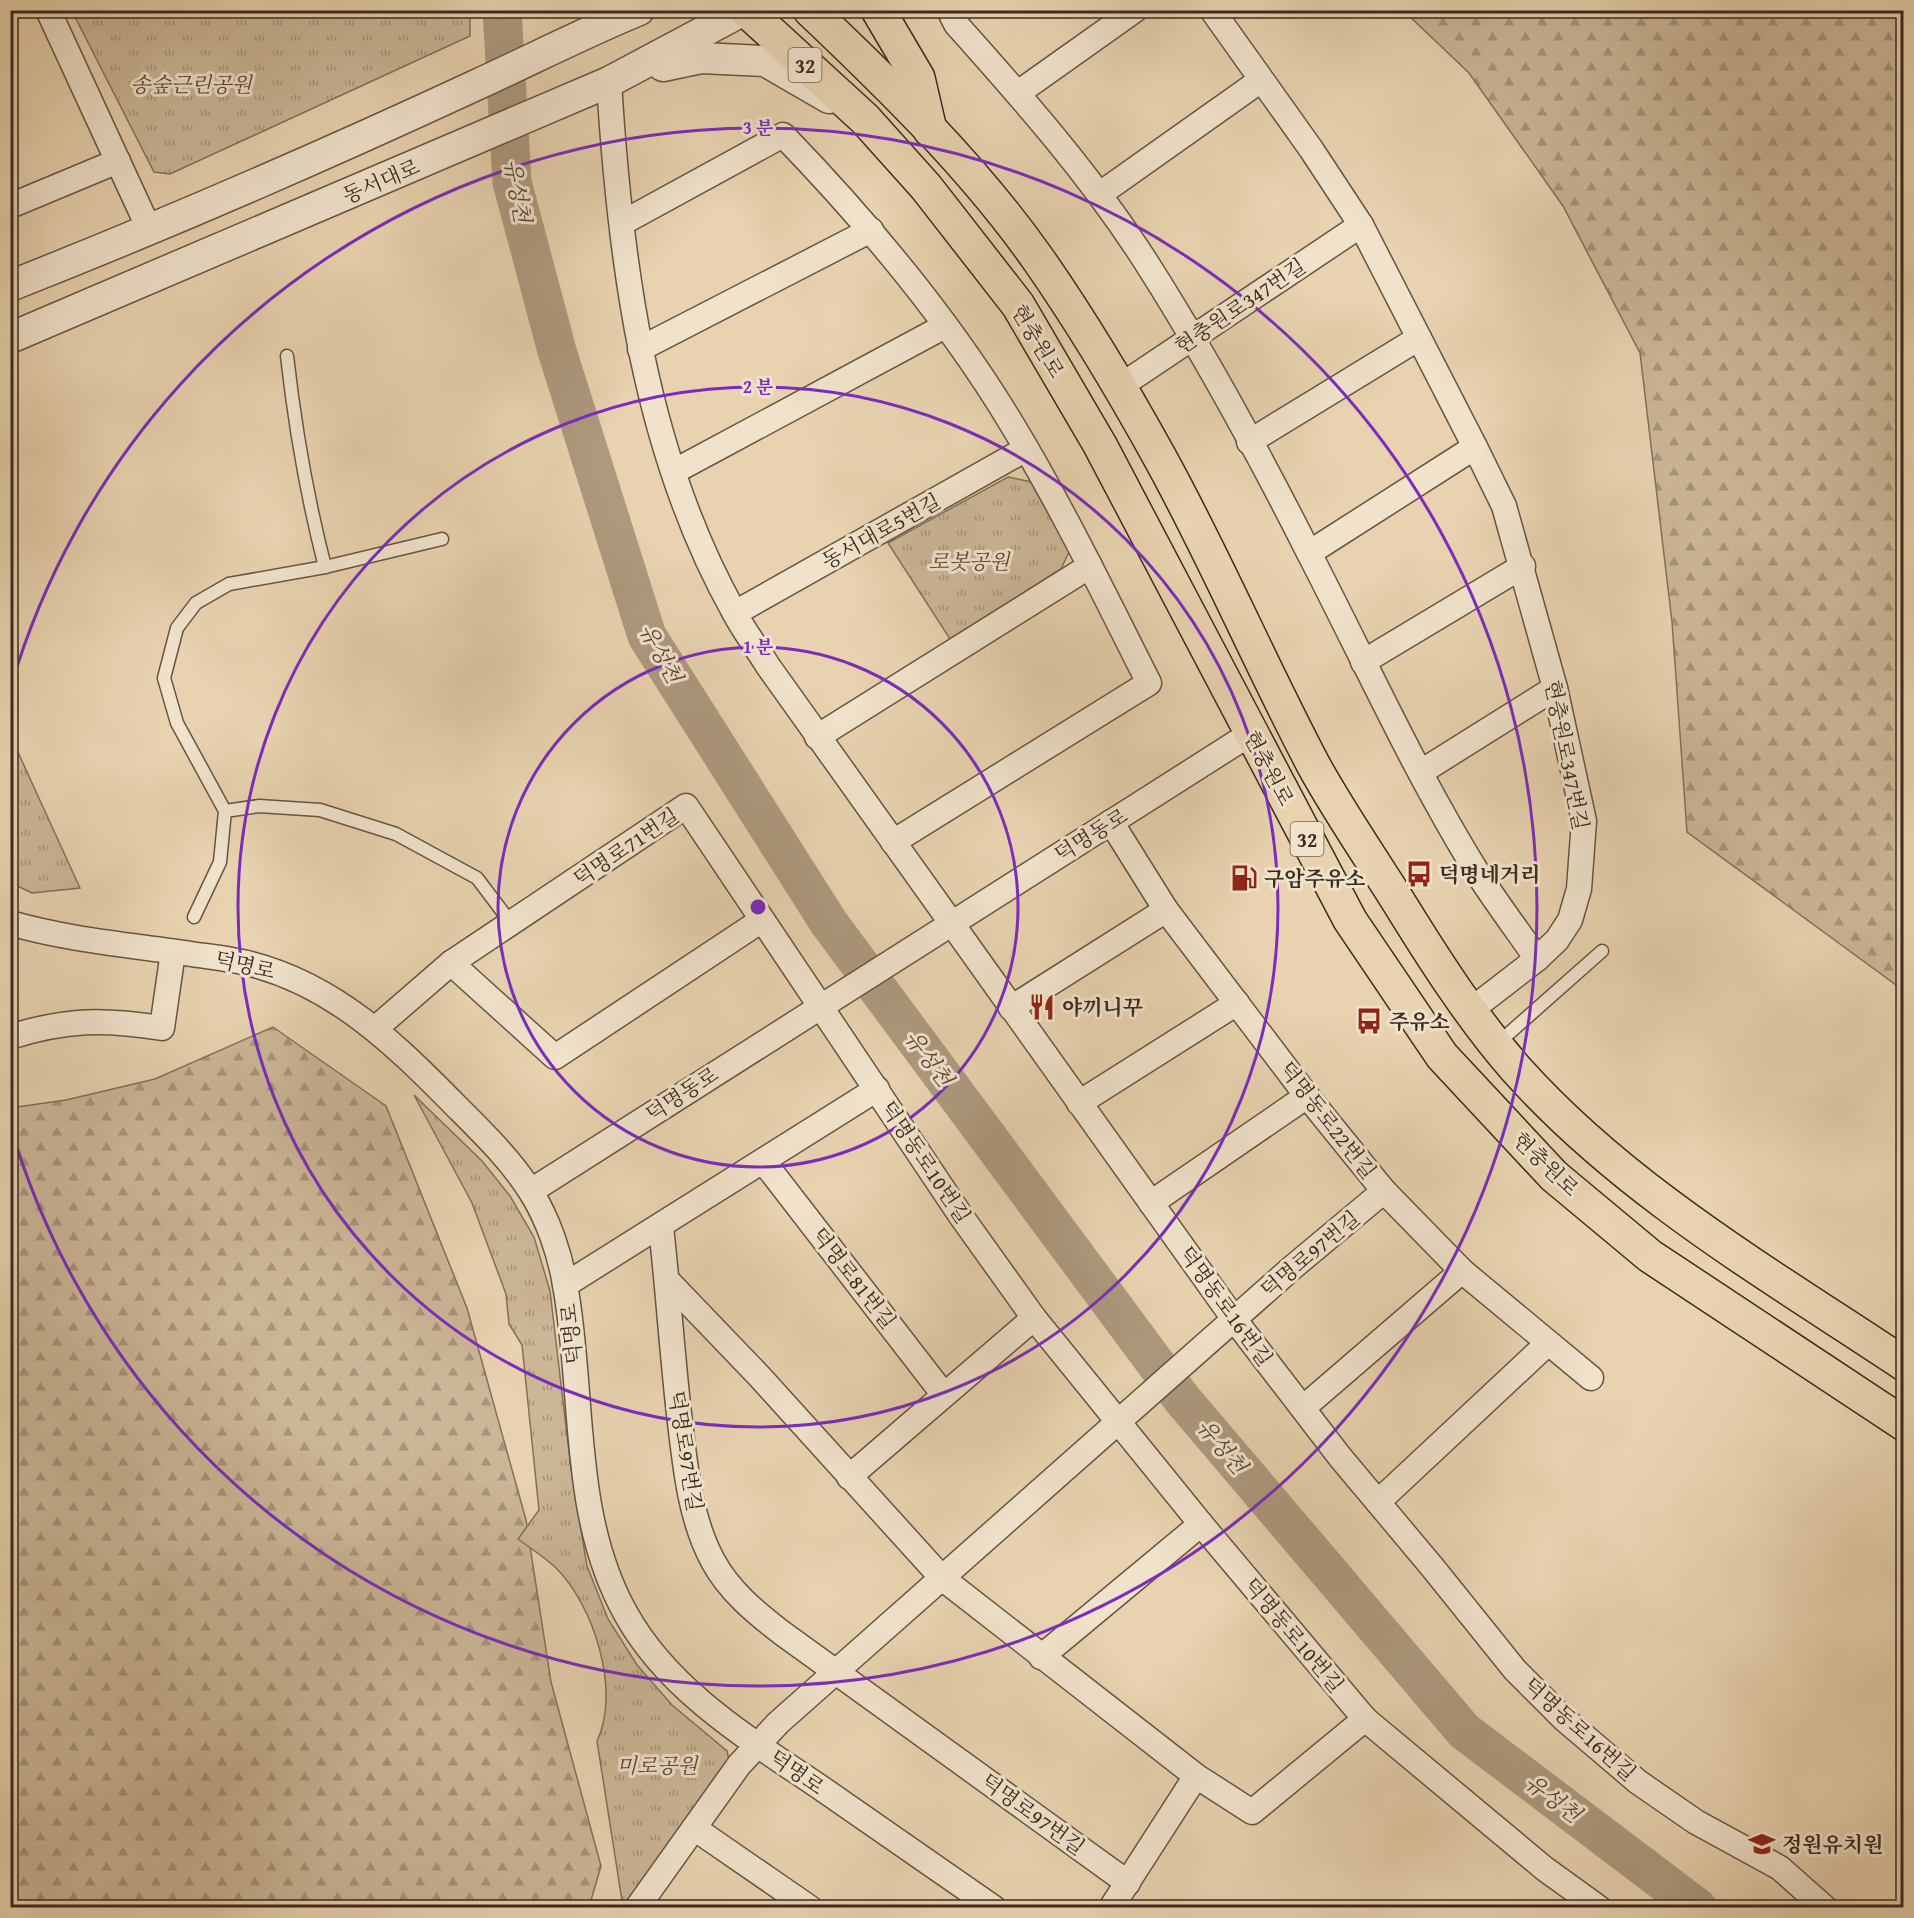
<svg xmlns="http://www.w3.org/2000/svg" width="1914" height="1918" font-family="'Gentium Book Plus','Noto Serif KR',serif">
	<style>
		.forest { fill: url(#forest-firs); stroke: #83705c; stroke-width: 1.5 }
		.park { fill: url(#park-tufts); stroke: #83705c; stroke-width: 1.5 }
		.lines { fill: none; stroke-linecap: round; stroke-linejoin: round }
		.river { stroke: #ad997e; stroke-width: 39 }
		.service-casing { stroke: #654; stroke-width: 15 }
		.minor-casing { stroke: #654; stroke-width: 27 }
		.tertiary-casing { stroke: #654; stroke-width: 33 }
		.primary-casing { stroke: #3b2b20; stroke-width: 36 }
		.service { stroke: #f0e2cb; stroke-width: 12 }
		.minor { stroke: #f0e2cb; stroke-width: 24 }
		.tertiary { stroke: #f0e2cb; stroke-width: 30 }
		.primary { stroke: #e8d2af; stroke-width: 33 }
		.ring { fill: none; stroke: #7b2cbf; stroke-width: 3 }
		.labels { text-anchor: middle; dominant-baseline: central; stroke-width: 6; stroke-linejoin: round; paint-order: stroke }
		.shield { fill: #f0e2cb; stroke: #716253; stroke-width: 1.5 }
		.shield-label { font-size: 20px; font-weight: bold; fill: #3b2b20 }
		.park-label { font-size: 21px; font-style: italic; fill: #584738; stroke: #f0e2cb }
		.street-label { font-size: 21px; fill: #3b2b20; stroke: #f0e2cb }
		.poi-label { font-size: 21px; font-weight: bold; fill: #3b2b20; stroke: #f0e2cb; text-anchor: start }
		.water-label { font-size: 22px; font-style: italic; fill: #584638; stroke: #f0e2cb }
		.centre { fill: #7b2cbf; stroke: #f0e2cb; stroke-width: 3 }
		.ring-label { font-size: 18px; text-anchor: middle; font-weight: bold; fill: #7b2cbf; stroke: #f0e2cb; stroke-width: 6; stroke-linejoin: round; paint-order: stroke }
	</style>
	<defs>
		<pattern id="forest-firs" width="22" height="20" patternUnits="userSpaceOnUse" patternTransform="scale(1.5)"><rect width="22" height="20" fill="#cbb697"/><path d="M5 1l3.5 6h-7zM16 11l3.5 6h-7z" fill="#a6947b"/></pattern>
		<pattern id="park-tufts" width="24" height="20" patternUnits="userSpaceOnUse" patternTransform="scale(1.5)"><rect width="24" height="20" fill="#cbb697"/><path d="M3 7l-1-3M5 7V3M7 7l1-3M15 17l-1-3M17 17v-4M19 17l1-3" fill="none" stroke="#a6947b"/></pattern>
	</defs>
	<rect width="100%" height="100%" fill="#e8d2af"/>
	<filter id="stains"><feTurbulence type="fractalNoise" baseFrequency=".00333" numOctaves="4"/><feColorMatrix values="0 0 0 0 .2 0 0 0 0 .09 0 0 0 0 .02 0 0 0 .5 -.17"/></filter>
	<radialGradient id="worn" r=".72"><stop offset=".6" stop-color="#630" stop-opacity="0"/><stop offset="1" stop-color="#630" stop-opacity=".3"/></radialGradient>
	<g class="forest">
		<polygon points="1404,11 1903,11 1903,990 1687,832 1672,622 1640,353 1563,206 1469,73"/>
		<polygon points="273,1027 386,1106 467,1308 526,1520 551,1682 601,1866 589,1907 11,1907 10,1108 66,1100 155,1079"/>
	</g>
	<g class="park">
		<polygon points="72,11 470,11 470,36 170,174 154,172"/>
		<polygon points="1008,477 1032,482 1069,552 1061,569 950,639 888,543"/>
		<polygon points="10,737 11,737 80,888 32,893 11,883"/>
		<path d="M414 1095 482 1161 510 1196 534 1237 550 1291 571 1469 587 1566 608 1619 637 1665 672 1705 727 1751 729 1760 627 1907H623L597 1741C621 1691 594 1605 555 1567 544 1557 530 1548 518 1539L539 1510 522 1345 509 1324 506 1294 472 1203Z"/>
	</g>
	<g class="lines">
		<polyline class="river" points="502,10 512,182 557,351 647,636 829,923 1182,1399 1464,1731 1698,1908"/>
		<g class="service-casing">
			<g id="service">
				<polyline points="325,567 442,539"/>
				<polyline points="225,811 259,806 320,810 396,834 477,878 511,923"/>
				<path d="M194 917 220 862 225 811 177 723 164 678 177 628 196 603 229 584 325 567C307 497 295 427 287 356"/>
				<polyline points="1498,1043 1602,951"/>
			</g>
		</g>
		<g class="minor-casing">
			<g id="minor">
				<polyline points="48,10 150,231"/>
				<path d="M949 10 956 24C1024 100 1091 176 1146 262 1206 356 1259 454 1309 553 1365 661 1415 773 1480 877 1498 905 1518 931 1537 959"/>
				<polyline points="1212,10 1311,149 1361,225 1475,447 1504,506 1555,688 1584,821 1579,889 1570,920 1557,940 1537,959 1471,1010"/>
				<path d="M609 82C620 263 644 451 734 612 744 631 757 648 768 666L1234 1319 1340 1457 1433 1568 1515 1670 1564 1719 1638 1782 1696 1822 1780 1868 1825 1908"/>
				<polyline points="1018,93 1135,10"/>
				<polyline points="1100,194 1261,80"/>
				<polyline points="10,206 118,161"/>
				<path d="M622 223 783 135C869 224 949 319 1013 426 1063 509 1105 596 1149 683L893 842"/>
				<polyline points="640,349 871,230"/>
				<polyline points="1119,387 1361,225"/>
				<polyline points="1249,442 1419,338"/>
				<polyline points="675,471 945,326"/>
				<polyline points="1309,553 1475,447"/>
				<polyline points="735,613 1026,449"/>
				<polyline points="1363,662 1523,566"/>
				<polyline points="817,737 1090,566"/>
				<polyline points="1421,772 1555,688"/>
				<polyline points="1111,822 1166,910 1307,1096 1384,1191 1462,1271 1591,1378"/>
				<path d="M10 923C69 940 130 945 191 954 211 957 232 959 251 964 336 986 396 1045 456 1106 482 1132 511 1160 531 1192 548 1219 560 1254 565 1285 585 1393 570 1515 626 1614 669 1692 752 1741 824 1790 880 1829 937 1868 994 1908"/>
				<polyline points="451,963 555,1057 762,920"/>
				<polyline points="1011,1008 1166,910"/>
				<polyline points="376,1028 451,963 686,806 961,1216 1034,1318 1201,1524 1365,1719 1545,1869 1599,1908"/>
				<path d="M10 1037C67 1019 104 1019 162 1028L173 952"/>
				<polyline points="1079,1103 1237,1003"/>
				<polyline points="763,1161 944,1395"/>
				<polyline points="531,1191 1250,734"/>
				<polyline points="1151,1203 1307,1096"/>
				<path d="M661 1227C668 1289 672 1352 679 1414 685 1463 689 1517 713 1561 729 1591 756 1613 782 1633L1128 1883"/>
				<polyline points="667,1280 760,1377 942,1578 1196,1776 1252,1812 1365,1719"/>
				<polyline points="565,1285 877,1089"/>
				<polyline points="1303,1408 1462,1271"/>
				<polyline points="849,1477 1034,1318"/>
				<polyline points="1378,1502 1547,1344"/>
				<polyline points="1041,1657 1201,1524"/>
				<polyline points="694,1828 810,1908"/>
				<polyline points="637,1908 739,1765 778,1723 1293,1267 1384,1191"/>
				<polyline points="1111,1908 1196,1776"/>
			</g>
		</g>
		<g class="tertiary-casing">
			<g id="tertiary">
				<polyline points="663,66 701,58 765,61 829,98"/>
				<path d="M10 286C167 224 321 157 474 86 529 61 583 33 639 10"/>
				<polyline points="10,338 609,82 744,10"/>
			</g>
		</g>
		<g class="primary-casing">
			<g id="primary">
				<polyline points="746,10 865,119 926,187 1018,305 1100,445 1350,920 1442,1056 1554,1176 1650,1256 1904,1424"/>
				<path d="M810 10C891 87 974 168 1038 259 1082 322 1122 389 1159 456 1215 557 1260 664 1314 766 1341 815 1374 862 1403 909 1437 964 1474 1021 1516 1069 1625 1191 1769 1274 1904 1364"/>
				<polyline points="878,10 918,78 930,130"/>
			</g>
		</g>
		<use href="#service" class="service"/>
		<use href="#minor" class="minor"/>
		<use href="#tertiary" class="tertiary"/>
		<use href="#primary" class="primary"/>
	</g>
	<g class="ring">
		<circle cx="758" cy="907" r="260"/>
		<circle cx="758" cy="907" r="520"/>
		<path d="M11 686A779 779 0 1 1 11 1128"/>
	</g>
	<defs>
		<g id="bus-bare" transform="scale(2.07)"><path d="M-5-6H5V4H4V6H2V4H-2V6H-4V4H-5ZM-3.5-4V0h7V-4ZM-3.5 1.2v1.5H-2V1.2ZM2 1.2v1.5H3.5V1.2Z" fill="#8f2418" stroke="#f0e2cb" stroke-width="2.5" paint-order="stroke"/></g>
		<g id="fuel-bare" transform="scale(2.07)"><path d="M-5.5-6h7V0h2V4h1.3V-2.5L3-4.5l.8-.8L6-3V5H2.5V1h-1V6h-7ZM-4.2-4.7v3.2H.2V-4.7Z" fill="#8f2418" stroke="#f0e2cb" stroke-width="2.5" paint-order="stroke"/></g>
		<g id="restaurant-bare" transform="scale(2.07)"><path d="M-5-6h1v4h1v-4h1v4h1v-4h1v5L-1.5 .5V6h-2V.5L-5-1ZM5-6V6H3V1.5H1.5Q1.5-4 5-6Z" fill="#8f2418" stroke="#f0e2cb" stroke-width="2.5" paint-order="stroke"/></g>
		<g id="school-bare" transform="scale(2.07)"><path d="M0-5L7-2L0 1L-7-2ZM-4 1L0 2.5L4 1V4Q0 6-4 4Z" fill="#8f2418" stroke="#f0e2cb" stroke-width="2.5" paint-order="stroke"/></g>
	</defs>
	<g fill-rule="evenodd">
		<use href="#bus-bare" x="1419" y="874"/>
		<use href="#fuel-bare" x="1244" y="878"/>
		<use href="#restaurant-bare" x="1042" y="1007"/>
		<use href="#bus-bare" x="1369" y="1021"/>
		<use href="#school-bare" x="1762" y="1844"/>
	</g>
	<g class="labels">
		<g class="shield">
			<rect x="788.5" y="48" width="33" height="34" rx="4.5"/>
			<rect x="1290.5" y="822" width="33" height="34" rx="4.5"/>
		</g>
		<g class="shield-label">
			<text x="805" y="65">32</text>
			<text x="1307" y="839">32</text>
		</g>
		<g class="park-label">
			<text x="191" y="84">송숲근린공원</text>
			<text x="969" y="561">로봇공원</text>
			<text x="657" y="1765">미로공원</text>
		</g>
		<g class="street-label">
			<text transform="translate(381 181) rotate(-23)">동서대로</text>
			<text transform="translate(1240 306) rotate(-34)">현충원로347번길</text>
			<text transform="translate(1038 341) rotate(59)">현충원로</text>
			<text transform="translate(881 531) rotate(-29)">동서대로5번길</text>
			<text transform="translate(1567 755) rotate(79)">현충원로347번길</text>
			<text transform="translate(1269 768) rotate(62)">현충원로</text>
			<text transform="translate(1091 835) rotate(-32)">덕명동로</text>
			<text transform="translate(626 847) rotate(-34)">덕명로71번길</text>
			<text transform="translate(245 965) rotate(13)">덕명로</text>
			<text transform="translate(682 1094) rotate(-33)">덕명동로</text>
			<text transform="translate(1328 1120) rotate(52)">덕명동로22번길</text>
			<text transform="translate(926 1162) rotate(56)">덕명동로10번길</text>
			<text transform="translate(1546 1164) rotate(44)">현충원로</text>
			<text transform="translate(1310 1254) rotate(-40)">덕명로97번길</text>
			<text transform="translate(854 1278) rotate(52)">덕명로81번길</text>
			<text transform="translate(1226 1306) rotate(54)">덕명동로16번길</text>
			<text transform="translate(571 1334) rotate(-96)">덕명로</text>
			<text transform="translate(686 1451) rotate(81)">덕명로97번길</text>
			<text transform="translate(1294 1635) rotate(50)">덕명동로10번길</text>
			<text transform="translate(1580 1729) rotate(42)">덕명동로16번길</text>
			<text transform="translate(797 1772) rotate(35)">덕명로</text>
			<text transform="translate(1033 1814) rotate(36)">덕명로97번길</text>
		</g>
		<g class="poi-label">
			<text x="1439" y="874">덕명네거리</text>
			<text x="1264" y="878">구암주유소</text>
			<text x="1062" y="1007">야끼니꾸</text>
			<text x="1389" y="1021">주유소</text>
			<text x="1782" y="1844">정원유치원</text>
		</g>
		<g class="water-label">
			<text transform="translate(518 191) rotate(80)">유성천</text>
			<text transform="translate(661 653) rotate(61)">유성천</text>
			<text transform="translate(929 1058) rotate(53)">유성천</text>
			<text transform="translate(1222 1446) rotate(50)">유성천</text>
			<text transform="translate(1553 1798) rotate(37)">유성천</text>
		</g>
	</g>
	<circle cx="758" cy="907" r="9" class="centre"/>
	<g class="ring-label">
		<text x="758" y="134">3 분</text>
		<text x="758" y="393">2 분</text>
		<text x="758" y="653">1 분</text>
	</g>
	<rect width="1914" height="1918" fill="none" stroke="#e8d2af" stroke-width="36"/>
	<rect x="12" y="12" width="1890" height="1894" fill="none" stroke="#3b2b20" stroke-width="3"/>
	<rect x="18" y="18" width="1878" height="1882" fill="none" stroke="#3b2b20" stroke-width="1.5"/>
	<rect width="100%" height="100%" filter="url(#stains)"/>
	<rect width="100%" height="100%" fill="url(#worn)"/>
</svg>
